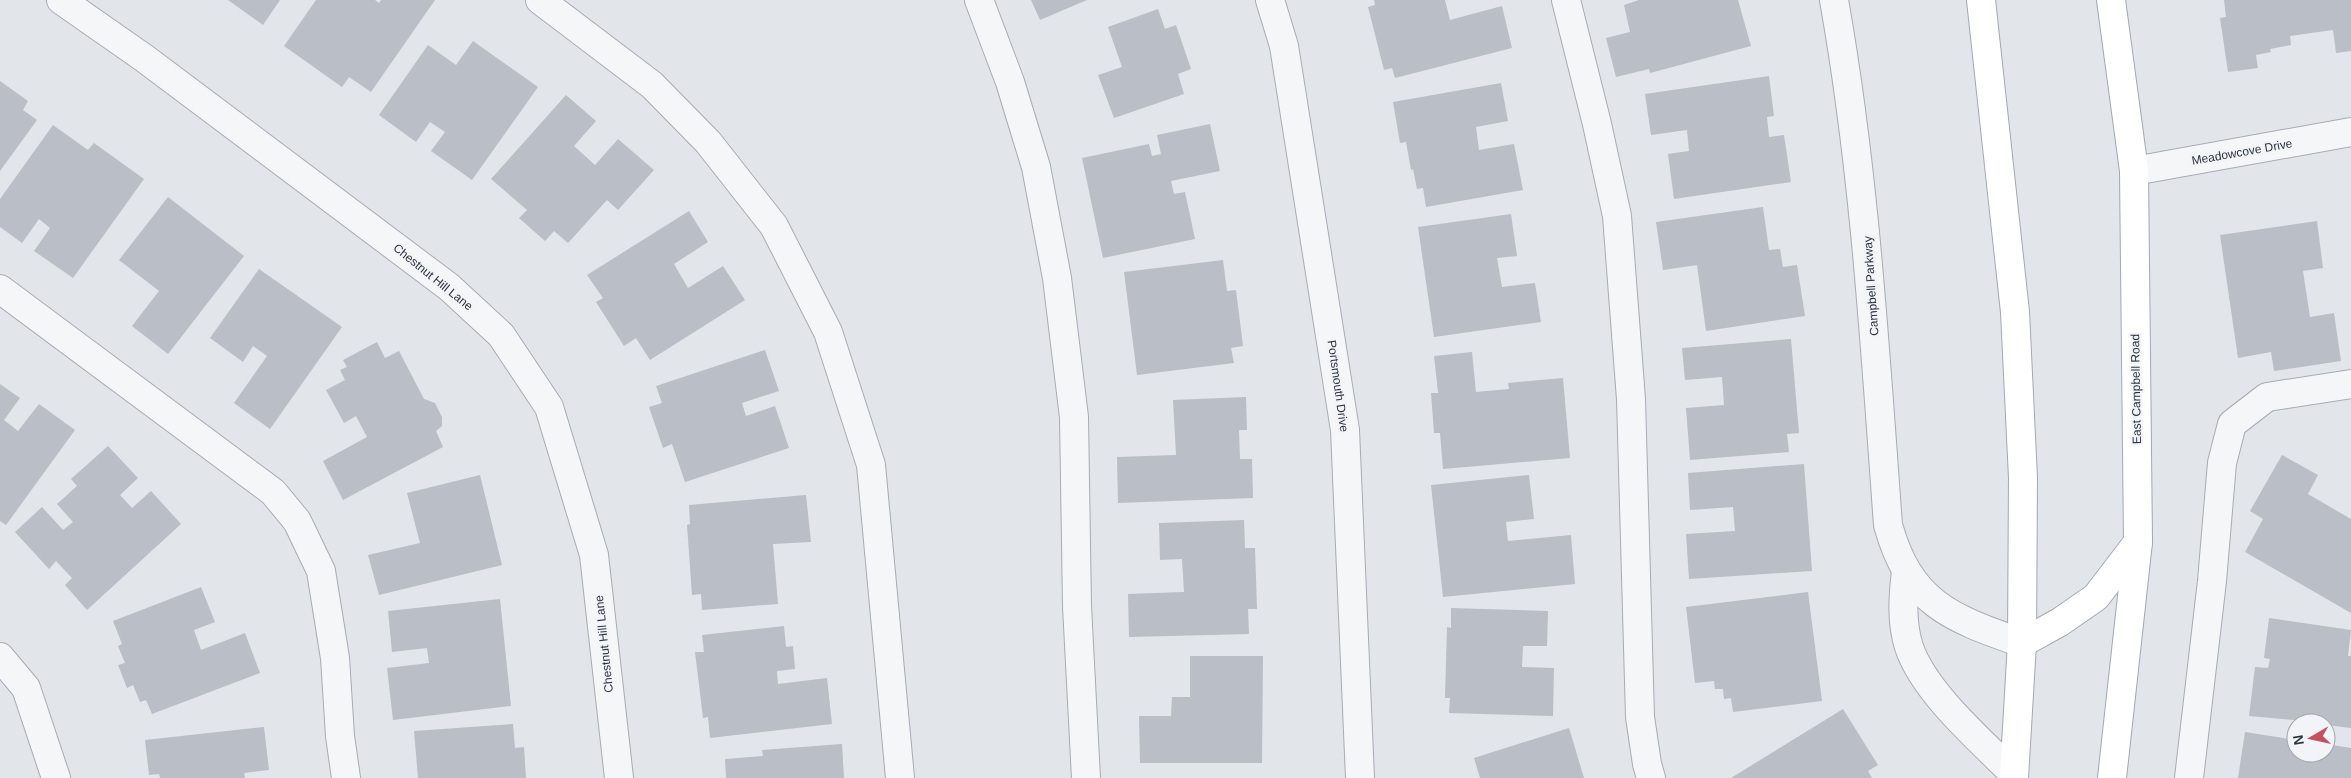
<svg xmlns="http://www.w3.org/2000/svg" width="2351" height="778" font-family="Helvetica,sans-serif">
	<style>
		.building { fill: #babec6 }
		.lines { fill: none; stroke-linecap: round; stroke-linejoin: round }
		.minor-casing { stroke: #a7acb4; stroke-width: 30 }
		.major-casing { stroke: #a2a9b4; stroke-width: 30 }
		.minor { stroke: #f5f6f8; stroke-width: 28 }
		.major { stroke: #fff; stroke-width: 28 }
		.labels { text-anchor: middle; dominant-baseline: central; stroke-width: 4.5; stroke-linejoin: round; paint-order: stroke }
		.street-label { font-size: 12px; fill: #2b3340; stroke: #f2f4f7 }
	</style>
	<rect width="100%" height="100%" fill="#e2e5ea"/>
	<g class="building">
		<polygon points="228,0 280,0 263,25"/>
		<polygon points="316,0 375,0 379,3 381,0 435,0 371,92 349,77 342,87 284,46"/>
		<polygon points="1031,0 1087,0 1040,20"/>
		<polygon points="1374,0 1445,0 1450,20 1502,6 1512,48 1395,78 1392,68 1384,70 1368,7 1375,5"/>
		<polygon points="1639,0 1738,0 1751,46 1650,73 1649,69 1616,77 1606,38 1630,32 1624,5"/>
		<polygon points="2224,0 2351,0 2351,51 2336,53 2333,30 2290,36 2291,45 2270,49 2271,52 2256,55 2258,68 2228,72 2220,18 2226,17"/>
		<polygon points="1158,9 1165,29 1176,25 1191,69 1178,74 1184,94 1114,118 1098,75 1122,67 1108,27"/>
		<polygon points="473,41 538,87 472,180 431,151 445,132 430,122 416,142 379,115 428,45 456,65"/>
		<polygon points="1769,76 1774,116 1767,117 1769,137 1784,135 1791,182 1674,199 1668,154 1689,151 1687,130 1651,135 1645,94"/>
		<polygon points="0,81 28,101 23,110 37,120 0,171"/>
		<polygon points="1501,83 1508,121 1476,127 1479,150 1514,144 1523,190 1426,207 1423,188 1417,189 1413,169 1411,170 1406,142 1400,143 1393,102"/>
		<polygon points="566,95 596,121 574,146 595,165 618,139 654,170 618,210 607,200 568,243 554,231 545,241 519,218 527,210 491,179"/>
		<polygon points="1210,124 1220,171 1171,181 1174,194 1185,192 1195,239 1103,258 1082,158 1149,144 1152,156 1161,154 1157,135"/>
		<polygon points="53,125 88,150 94,143 144,179 73,278 34,251 50,228 39,219 22,243 0,227 0,199"/>
		<polygon points="168,197 244,256 168,354 132,326 159,291 119,260"/>
		<polygon points="1763,207 1769,250 1780,249 1783,267 1797,265 1805,316 1706,331 1697,265 1663,270 1656,222"/>
		<polygon points="689,211 708,242 674,264 688,288 723,266 745,300 650,360 636,338 624,346 596,302 603,298 587,275"/>
		<polygon points="1511,214 1517,256 1497,258 1502,287 1535,283 1541,322 1434,337 1418,227"/>
		<polygon points="2317,221 2323,268 2303,271 2310,317 2334,313 2341,361 2274,371 2271,352 2238,358 2220,235"/>
		<polygon points="1223,260 1227,291 1236,290 1243,346 1231,348 1234,363 1137,375 1124,272"/>
		<polygon points="259,269 342,327 270,429 234,403 267,356 253,346 243,362 210,338"/>
		<polygon points="1791,339 1799,433 1787,434 1789,452 1690,460 1686,408 1724,405 1722,377 1685,380 1682,348"/>
		<polygon points="377,342 385,358 399,351 424,399 435,403 442,417 442,426 436,431 443,447 343,500 323,461 367,437 356,416 344,423 326,390 345,380 340,370 347,367 343,360"/>
		<polygon points="765,350 779,391 742,403 746,416 775,406 789,448 685,482 672,444 663,448 649,407 662,403 656,386"/>
		<polygon points="1472,352 1476,392 1509,389 1508,383 1563,378 1570,458 1443,469 1440,433 1434,433 1431,393 1438,393 1434,356"/>
		<polygon points="0,384 20,398 4,420 18,431 39,404 75,430 6,525 0,521"/>
		<polygon points="1246,397 1247,430 1239,430 1240,459 1252,459 1253,498 1118,503 1117,457 1176,455 1173,400"/>
		<polygon points="108,446 138,478 120,495 132,508 151,491 181,524 87,610 65,585 72,578 56,561 49,569 15,532 42,507 63,530 73,522 57,504 77,486 71,479"/>
		<polygon points="2282,455 2318,475 2308,494 2351,519 2351,613 2245,552 2263,519 2250,511"/>
		<polygon points="1804,464 1812,571 1689,579 1686,534 1735,531 1733,507 1690,510 1688,473"/>
		<polygon points="480,475 502,565 379,595 368,555 420,543 407,493"/>
		<polygon points="1529,475 1534,519 1506,522 1508,541 1571,535 1575,584 1443,597 1431,485"/>
		<polygon points="806,495 811,542 773,544 778,604 702,610 701,594 692,595 687,525 690,524 689,505"/>
		<polygon points="1244,520 1245,548 1255,548 1257,609 1248,609 1249,634 1129,637 1128,594 1184,592 1182,559 1160,560 1159,523"/>
		<polygon points="201,587 215,622 194,630 201,650 245,633 260,673 152,714 146,700 140,702 133,685 127,688 118,665 125,663 118,646 122,644 113,621"/>
		<polygon points="1808,592 1822,701 1733,712 1731,698 1724,699 1723,689 1715,689 1714,681 1695,683 1686,607"/>
		<polygon points="500,599 511,706 393,720 387,668 429,663 427,648 392,652 388,611"/>
		<polygon points="1451,608 1548,611 1547,646 1523,646 1522,667 1554,668 1553,716 1449,713 1450,698 1445,698 1447,627 1451,628"/>
		<polygon points="2269,618 2351,630 2348,656 2351,656 2351,728 2326,725 2326,723 2249,716 2255,667 2268,668 2270,659 2264,658"/>
		<polygon points="784,626 786,647 793,646 795,669 777,671 778,684 827,678 832,724 710,738 708,717 703,718 695,652 704,652 702,635"/>
		<polygon points="1190,656 1263,656 1262,763 1140,763 1139,716 1171,716 1172,697 1190,697"/>
		<polygon points="1843,709 1878,765 1868,771 1872,778 1731,778"/>
		<polygon points="513,724 515,748 524,747 526,778 418,778 414,731"/>
		<polygon points="264,727 269,770 244,773 245,778 160,778 159,774 149,775 145,740"/>
		<polygon points="1569,728 1584,778 1480,778 1474,758"/>
		<polygon points="2245,732 2296,740 2296,753 2326,753 2326,744 2351,748 2351,778 2238,778"/>
		<polygon points="842,744 844,778 726,778 725,759 763,756 762,750"/>
	</g>
	<g class="lines">
		<g class="minor-casing">
			<g id="minor">
				<polyline points="61,0 144,58 449,287 501,335 549,407 594,555 619,778"/>
				<polyline points="540,0 652,85 708,142 774,226 828,332 871,465 900,778"/>
				<polyline points="979,0 1010,82 1036,167 1057,278 1074,417 1077,606 1086,778"/>
				<polyline points="1270,0 1284,46 1345,430 1360,778"/>
				<polyline points="1566,0 1597,124 1617,216 1631,399 1640,717 1647,764 1651,778"/>
				<path d="M1834 0C1865 174 1875 349 1888 525 1910 604 1951 618 2022 643"/>
				<polyline points="2134,171 2351,132"/>
				<polyline points="0,289 273,492 297,521 321,571 335,658 340,736 346,778"/>
				<path d="M1906 571C1903 596 1901 622 1909 647 1924 692 1981 741 2014 774"/>
				<polyline points="0,657 26,688 56,778"/>
				<polyline points="2189,778 2212,581 2222,463 2232,424 2267,397 2351,384"/>
			</g>
		</g>
		<g class="major-casing">
			<g id="major">
				<polyline points="1981,0 2015,312 2023,478 2022,643 2014,778"/>
				<polyline points="2111,0 2134,171 2138,542 2112,778"/>
				<polyline points="2022,643 2060,622 2096,597 2138,542"/>
			</g>
		</g>
		<use href="#minor" class="minor"/>
		<use href="#major" class="major"/>
	</g>
	<g class="labels">
		<g class="street-label">
			<text transform="translate(2242 152) rotate(-10)">Meadowcove Drive</text>
			<text transform="translate(433 277) rotate(39)">Chestnut Hill Lane</text>
			<text transform="translate(1871 286) rotate(-94)">Campbell Parkway</text>
			<text transform="translate(1338 386) rotate(82)">Portsmouth Drive</text>
			<text transform="translate(2136 389) rotate(-91)">East Campbell Road</text>
			<text transform="translate(604 644) rotate(-96)">Chestnut Hill Lane</text>
		</g>
	</g>
	<g transform="translate(2311 738) rotate(261)"><circle r="24" fill="#f2f4f7" stroke="#a2a7ae"/>
	<path d="M0-4L9 19L0 12L-9 19Z" fill="#c55060"/>
	<text y="-8" font-size="14" font-weight="bold" text-anchor="middle" fill="#2b3340">N</text>
	</g>
</svg>
